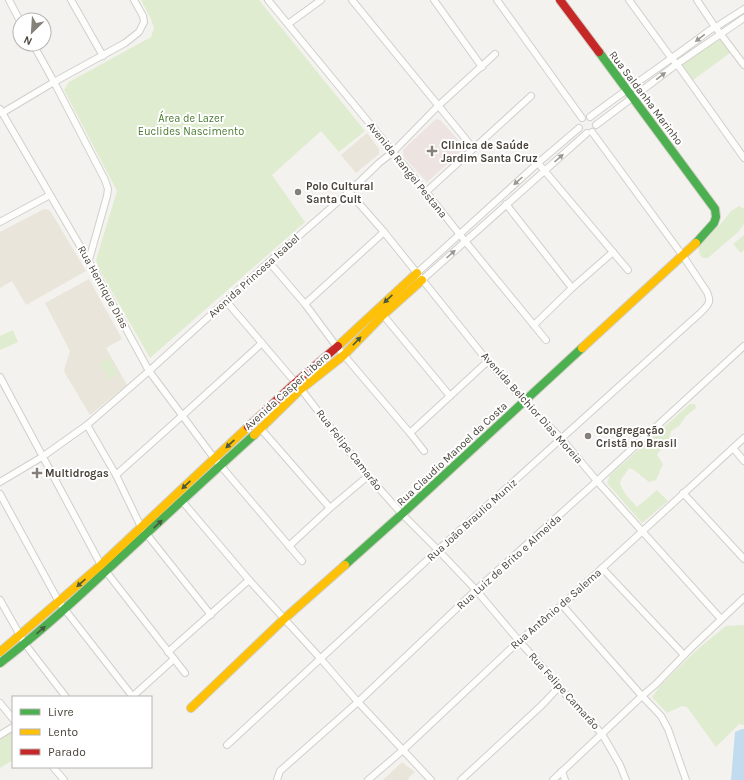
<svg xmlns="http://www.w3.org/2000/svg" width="744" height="780" font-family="Karla,sans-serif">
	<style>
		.education { fill: #e9e5da }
		.medical { fill: #ede3e0 }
		.green { fill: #e0ecd0 }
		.water { fill: #c1dcee }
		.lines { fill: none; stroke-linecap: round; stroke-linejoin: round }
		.street-casing { stroke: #d1cfcc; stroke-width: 8 }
		.fast-casing { stroke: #d2cfc5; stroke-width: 10 }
		.slow-casing { stroke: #d2cfc5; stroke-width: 10 }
		.jam-casing { stroke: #d2cfc5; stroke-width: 10 }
		.street { stroke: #fdfdfc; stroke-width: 6 }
		.fast { stroke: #4caf50; stroke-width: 8 }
		.slow { stroke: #ffc107; stroke-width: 8 }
		.jam { stroke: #c62828; stroke-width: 8 }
		.oneway { fill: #9b9791 }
		.oneway2 { fill: #4a593e }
		.poi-dot { fill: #858179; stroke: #fff; stroke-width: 1.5 }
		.labels { text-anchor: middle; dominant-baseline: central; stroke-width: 4; stroke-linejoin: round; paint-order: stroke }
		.street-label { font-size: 11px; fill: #4a443a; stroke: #fff }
		.park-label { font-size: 11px; fill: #4a7a2f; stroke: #fff }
		.poi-label { font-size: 11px; font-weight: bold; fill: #4a443a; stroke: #fff; text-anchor: start }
	</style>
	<rect width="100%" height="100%" fill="#f3f2ee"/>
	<g class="education">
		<polygon points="367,133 379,149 379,154 356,173 341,155"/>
		<polygon points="44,209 49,210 51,212 86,271 26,305 12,281 0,288 0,232"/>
		<polygon points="89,279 122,339 106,348 127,385 90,415 66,375 64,370 70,351 45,303"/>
		<polygon points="402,762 415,772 408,778 409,780 383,780"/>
	</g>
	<polygon class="medical" points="436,119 440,120 443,123 465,148 427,182 403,156 403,150"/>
	<g class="green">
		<polygon points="141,0 259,0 365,131 339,152 321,131 272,175 305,222 150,358 99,269 96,260 117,191 64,90 69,82 151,37 154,28 151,19"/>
		<polygon points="721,34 734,50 689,83 677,65"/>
		<polygon points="739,206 744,209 744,224 738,232 708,258 703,258 700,255 698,246 720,225 731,211"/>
		<polygon points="744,235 744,250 741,253 733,244"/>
		<polygon points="13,330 18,342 0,350 0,336"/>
		<polygon points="109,358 118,374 109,379 100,363"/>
		<path d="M690 404H695L696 408 686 416 679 426 671 431 669 441 662 447 657 455 663 464 656 480 649 482 634 470 629 468 622 478 620 483C623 493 630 499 637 507L657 490 668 501 642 523 607 483 610 475Z"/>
		<polygon points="744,625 744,725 739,724 716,747 687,707 682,706 667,713 652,697 661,685 699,648 726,626"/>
		<polygon points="13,727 13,760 0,768 0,735"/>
	</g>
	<polygon class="water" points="742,729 744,729 744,780 731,780 735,732"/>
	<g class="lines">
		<g class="street-casing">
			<g id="street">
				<polyline points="9,0 20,21"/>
				<polyline points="71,0 103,56"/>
				<polyline points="268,0 426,192 465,241 546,340"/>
				<polyline points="352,0 473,148"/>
				<polyline points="434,0 482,67"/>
				<polyline points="497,0 582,118"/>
				<polyline points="629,0 672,59 677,64 744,158"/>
				<polyline points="697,0 713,24 744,65"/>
				<polyline points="288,24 321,0"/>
				<polyline points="33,44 54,82 105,180 108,189 107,196 89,260"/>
				<polyline points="0,109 94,270 149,371 214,458 302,561"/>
				<polyline points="2,113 54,82 125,43 139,32 144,22 143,16 134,0"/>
				<path d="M590 117C629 87 671 60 710 30L716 27 744 9"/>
				<polyline points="596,125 677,64 744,18"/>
				<polyline points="538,163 628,270"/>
				<polyline points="349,192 384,232 490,364 525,402 561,438 597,481 721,619"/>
				<polyline points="426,192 531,96"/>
				<polyline points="506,204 572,288"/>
				<polyline points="0,222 50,195"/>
				<polyline points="269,262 305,304 337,347 410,433 424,451"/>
				<polyline points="417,273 538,163 579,128"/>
				<polyline points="422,280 587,133"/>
				<polyline points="226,301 301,389 368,476 402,514 438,550 476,590 519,641 539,663 559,687 602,734 620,765 626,780"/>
				<polyline points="305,304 384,232"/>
				<polyline points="383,315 450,396"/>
				<polyline points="534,325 572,288 613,252"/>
				<polyline points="0,377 101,565 185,673"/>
				<polyline points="87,425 116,475 141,527 211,615"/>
				<polyline points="261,429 330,508"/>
				<polyline points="410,433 488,361"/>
				<polyline points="733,448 744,461"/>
				<polyline points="116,475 183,415 262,343"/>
				<polyline points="0,482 42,457 87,425 149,371 269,262 349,192 379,163 393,152 438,106 495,54"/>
				<polyline points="683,493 744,559"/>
				<polyline points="0,494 59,602 133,697"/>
				<polyline points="182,501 249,580 320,658 358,702 431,780"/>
				<polyline points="289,546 330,508 368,476"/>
				<polyline points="602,568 684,655"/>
				<polyline points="0,600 25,644 66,697"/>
				<polyline points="562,605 642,696 661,716 668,729 686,780"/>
				<polyline points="168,652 249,580"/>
				<polyline points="133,696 174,659"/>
				<polyline points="0,703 13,719"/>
				<polyline points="0,735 13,727"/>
				<path d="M227 745 438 550 688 324C693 319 707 309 709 302 710 299 708 295 707 292L683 256 592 132"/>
				<polyline points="53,767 64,780"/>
				<polyline points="562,771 565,780"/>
				<polyline points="277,780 280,771 358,702 476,590 597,481 744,346"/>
				<polyline points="368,780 403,750 519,641 562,605 744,438"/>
				<polyline points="461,780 542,705 559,687"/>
				<polyline points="553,780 642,696 656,684 693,646 744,598"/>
			</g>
		</g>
		<g class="fast-casing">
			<g id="fast">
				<polyline points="599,52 715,209 716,217 714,223 696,243"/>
				<polyline points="345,565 402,514 582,348"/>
				<path d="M0 663C38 634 73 602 108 569 157 524 205 479 254 435"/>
			</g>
		</g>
		<g class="slow-casing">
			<g id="slow">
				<polyline points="338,346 417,273"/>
				<polyline points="582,348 696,243"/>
				<polyline points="254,435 301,389 344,355 383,315 422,280"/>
				<polyline points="0,652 101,565 248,427"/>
				<polyline points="191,708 284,619 345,565"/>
			</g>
		</g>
		<g class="jam-casing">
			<g id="jam">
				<polyline points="560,0 599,52"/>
				<polyline points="248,427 295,383 338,346"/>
			</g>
		</g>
		<use href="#street" class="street"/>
		<use href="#fast" class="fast"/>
		<use href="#slow" class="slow"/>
		<use href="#jam" class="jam"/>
	</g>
	<defs><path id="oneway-solid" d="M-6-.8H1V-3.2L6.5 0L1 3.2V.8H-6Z"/></defs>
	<g class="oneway">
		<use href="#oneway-solid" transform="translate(700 38) rotate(143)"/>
		<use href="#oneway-solid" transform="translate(661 76) rotate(-37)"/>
		<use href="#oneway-solid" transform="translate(559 158) rotate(-42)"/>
		<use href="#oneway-solid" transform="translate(518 181) rotate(138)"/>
		<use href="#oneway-solid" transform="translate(451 254) rotate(-42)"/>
	</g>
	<g class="oneway2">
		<use href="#oneway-solid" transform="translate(388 299) rotate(137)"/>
		<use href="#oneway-solid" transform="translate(357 341) rotate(-46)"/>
		<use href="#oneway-solid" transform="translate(230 444) rotate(137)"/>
		<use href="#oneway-solid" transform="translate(186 485) rotate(137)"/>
		<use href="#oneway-solid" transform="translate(158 524) rotate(-43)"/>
		<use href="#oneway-solid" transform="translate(81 583) rotate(138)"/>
		<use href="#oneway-solid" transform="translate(41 630) rotate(-41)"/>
	</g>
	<g class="poi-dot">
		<path d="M430 145h4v4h4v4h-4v4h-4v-4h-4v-4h4z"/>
		<circle cx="298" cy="192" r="4"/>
		<circle cx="588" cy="436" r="4"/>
		<path d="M35 467h4v4h4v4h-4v4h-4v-4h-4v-4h4z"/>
	</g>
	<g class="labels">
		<g class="street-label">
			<text transform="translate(646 98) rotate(53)">Rua Saldanha Marinho</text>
			<text transform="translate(407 170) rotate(51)">Avenida Rangel Pestana</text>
			<text transform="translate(254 276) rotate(-42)">Avenida Princesa Isabel</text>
			<text transform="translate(103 287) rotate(61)">Rua Henrique Dias</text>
			<text transform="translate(287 391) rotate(-42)">Avenida Casper Libero</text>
			<text transform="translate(532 408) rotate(48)">Avenida Belchior Dias Moreia</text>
			<text transform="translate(349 450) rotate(52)">Rua Felipe Camarão</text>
			<text transform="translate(452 454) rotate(-43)">Rua Claudio Manoel da Costa</text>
			<text transform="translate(472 520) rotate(-42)">Rua João Braulio Muniz</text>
			<text transform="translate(509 562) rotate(-42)">Rua Luiz de Brito e Almeida</text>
			<text transform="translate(556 609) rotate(-41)">Rua Antônio de Salema</text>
			<text transform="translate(564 691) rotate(48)">Rua Felipe Camarão</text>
		</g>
		<g class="park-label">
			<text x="191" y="118">Área de Lazer<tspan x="191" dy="13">Euclides Nascimento</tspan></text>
		</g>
		<g class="poi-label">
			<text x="441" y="145">Clinica de Saúde<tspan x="441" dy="13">Jardim Santa Cruz</tspan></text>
			<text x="306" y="186">Polo Cultural<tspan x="306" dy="13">Santa Cult</tspan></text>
			<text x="596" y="430">Congregação<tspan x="596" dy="13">Cristã no Brasil</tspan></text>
			<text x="45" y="473">Multidrogas</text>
		</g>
	</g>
	<rect x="12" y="696" width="140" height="72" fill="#ffffff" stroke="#b7b4b0"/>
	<rect x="20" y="709" width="20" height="6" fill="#4caf50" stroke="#b7b4b0"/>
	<text x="48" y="716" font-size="12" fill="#4a443a">Livre</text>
	<rect x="20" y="729" width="20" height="6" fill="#ffc107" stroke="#b7b4b0"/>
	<text x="48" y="736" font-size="12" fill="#4a443a">Lento</text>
	<rect x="20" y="749" width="20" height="6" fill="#c62828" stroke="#b7b4b0"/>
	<text x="48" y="756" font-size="12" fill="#4a443a">Parado</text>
	<g transform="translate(32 32) rotate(205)"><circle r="19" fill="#ffffff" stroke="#b7b4b0"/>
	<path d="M0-3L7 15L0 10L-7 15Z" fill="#858179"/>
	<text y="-6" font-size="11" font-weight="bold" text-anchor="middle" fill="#4a443a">N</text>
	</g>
</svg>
